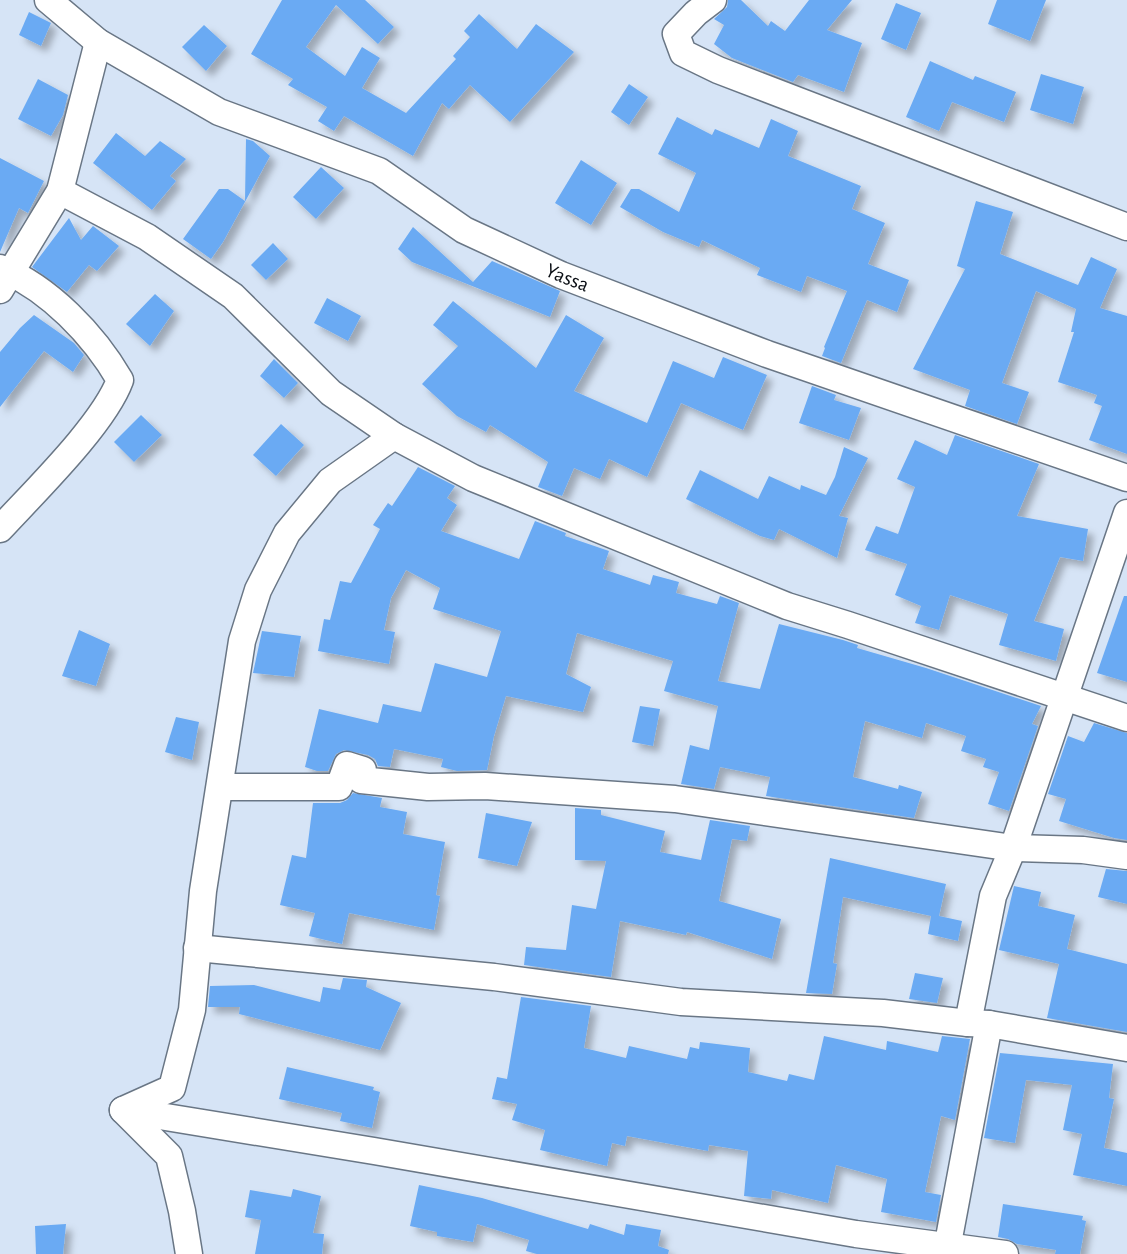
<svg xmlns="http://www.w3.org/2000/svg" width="1127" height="1254" font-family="'Alegreya Sans',sans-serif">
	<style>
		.building { fill: #6aaaf3; filter: url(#shadow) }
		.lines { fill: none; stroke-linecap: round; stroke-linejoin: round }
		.minor-casing { stroke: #697685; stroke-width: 29 }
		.minor { stroke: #fff; stroke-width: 26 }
		.labels { text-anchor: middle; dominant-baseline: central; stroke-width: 5; stroke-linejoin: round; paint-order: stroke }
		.street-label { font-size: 21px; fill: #0a0e14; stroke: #fff }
	</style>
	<defs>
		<filter id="shadow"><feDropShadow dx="6" dy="6" stdDeviation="3.5" flood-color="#0004"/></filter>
	</defs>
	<rect width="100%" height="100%" fill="#d6e4f6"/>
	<g class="building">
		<polygon points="282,0 365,0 394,27 378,44 336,5 306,47 345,76 362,47 380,58 362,88 406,113 456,59 453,56 470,37 464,31 479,14 517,49 536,24 574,52 510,122 470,85 449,109 442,103 413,156 344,116 334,131 318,121 327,107 288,85 293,79 251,54"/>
		<polygon points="728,0 741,0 768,26 771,21 785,31 809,0 852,0 827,30 862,43 844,92 798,75 793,82 732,58 714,44 724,25 714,19 727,7"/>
		<polygon points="997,0 1046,0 1030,41 988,24"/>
		<polygon points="896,3 921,13 906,50 881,39"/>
		<polygon points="29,12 51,23 41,46 19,35"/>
		<polygon points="204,25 227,46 206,71 182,47"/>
		<polygon points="930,61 973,80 975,76 1016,92 1004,122 952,102 939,131 906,117"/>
		<polygon points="1041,74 1084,87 1073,124 1030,110"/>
		<polygon points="38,79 68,95 63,115 51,136 18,119"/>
		<polygon points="629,84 648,97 629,125 611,112"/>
		<polygon points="677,117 712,135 715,129 759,148 771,119 798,131 788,156 861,186 852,209 885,223 868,264 909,280 897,312 867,300 841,363 822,356 825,348 824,347 847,291 807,276 801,292 757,275 760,268 702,240 699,247 663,232 620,207 631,189 639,189 679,212 696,173 658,154"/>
		<polygon points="116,133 145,156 160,141 186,159 170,176 176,181 152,210 93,163"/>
		<polygon points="246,139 253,141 270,156 223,242 211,259 183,239 219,189 228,189 245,201"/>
		<polygon points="0,158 44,181 28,213 19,208 0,252"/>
		<polygon points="581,160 617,183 591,225 555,203"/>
		<polygon points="321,167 344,188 316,219 293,197"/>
		<polygon points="976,201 1013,212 1000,254 1078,285 1091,257 1117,269 1100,308 1127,316 1127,454 1089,440 1102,406 1094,403 1097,395 1058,382 1074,332 1071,332 1076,309 1036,291 1002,383 1029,392 1017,424 965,406 970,390 913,369 965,269 957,266"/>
		<polygon points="69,218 81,240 93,226 119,246 97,271 89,265 67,292 32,267"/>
		<polygon points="413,227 473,282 492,261 560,291 550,317 412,262 398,249"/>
		<polygon points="273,243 288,259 266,280 251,265"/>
		<polygon points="155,294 174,311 150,346 126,324"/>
		<polygon points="327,298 361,316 348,341 314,323"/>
		<polygon points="453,301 536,368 566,315 604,338 574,391 647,423 673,361 714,378 723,357 767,375 743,430 681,403 647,477 609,459 600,479 574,468 562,496 538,487 548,462 490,425 486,432 457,416 422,384 458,346 433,325"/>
		<polygon points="34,315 74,343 84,355 73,372 44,351 0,407 0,352 20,328"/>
		<polygon points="274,359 298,383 284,398 260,376"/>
		<polygon points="812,386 836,395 834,400 861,408 849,440 799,423"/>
		<polygon points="141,415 162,435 134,462 114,442"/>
		<polygon points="281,424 304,445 276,476 253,455"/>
		<polygon points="955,435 1039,464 1017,516 1088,529 1083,561 1060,557 1034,621 1064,629 1056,661 999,645 1008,614 950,595 939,630 915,623 921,606 895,595 907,564 865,550 876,526 898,534 915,487 897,479 915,440 947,455"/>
		<polygon points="844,447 868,458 839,516 848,518 837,558 779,529 774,540 760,536 686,499 700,470 758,499 769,476 800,490 801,485 826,495 835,477"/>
		<polygon points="418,467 455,486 447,498 457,505 441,531 519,559 535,521 566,533 565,536 609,551 603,569 650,585 653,575 679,582 676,593 717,604 720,596 739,603 718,681 760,689 779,624 843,640 858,645 857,648 926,668 1041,706 1032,724 1038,726 1009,811 988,804 999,772 983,767 986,759 961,751 966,736 926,723 922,738 865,721 853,777 898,789 899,785 922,792 914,818 766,796 770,777 720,767 714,789 681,784 690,745 709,750 718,706 664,691 673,661 577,633 566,674 591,687 583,712 506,696 494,736 487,770 457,771 441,767 443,759 394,749 390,767 378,766 375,759 368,755 344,750 336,754 328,771 317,771 305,767 319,709 378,723 383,704 421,712 435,663 487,677 501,631 433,609 440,588 406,570 391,598 384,630 395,632 389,664 318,651 324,619 330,620 340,581 351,583 380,529 373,525 388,503 392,506"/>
		<polygon points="1124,596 1127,596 1127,682 1097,673"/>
		<polygon points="79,630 110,644 96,686 62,676"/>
		<polygon points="262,631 301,636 294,677 253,673"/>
		<polygon points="640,706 660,709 653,746 632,742"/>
		<polygon points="176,717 199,722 192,760 165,752"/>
		<polygon points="1094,723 1127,733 1127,840 1114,838 1059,821 1066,799 1048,794 1068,736 1084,742"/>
		<polygon points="353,793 382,798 380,807 407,812 403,834 445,842 436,895 440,896 434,930 349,913 342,944 309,936 315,913 280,905 292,855 306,858 313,803 340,803 347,800"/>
		<polygon points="575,808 601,810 601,815 665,831 660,852 701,860 710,820 750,826 747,841 732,839 719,901 781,919 772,959 687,932 686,935 620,921 611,977 524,965 526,947 566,950 572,905 596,909 606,861 575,860"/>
		<polygon points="486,813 532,822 517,866 478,858"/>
		<polygon points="830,858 946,884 939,916 962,921 958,941 928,934 931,916 843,897 833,963 837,964 832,994 806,993"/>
		<polygon points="1106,869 1127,871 1127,904 1098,897"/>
		<polygon points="1014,886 1041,892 1038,906 1075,915 1067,949 1127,964 1127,1032 1047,1018 1059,964 999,950"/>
		<polygon points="915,973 943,978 937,1003 909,999"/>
		<polygon points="343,978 367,980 366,987 401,1003 380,1050 239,1014 240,1007 208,1007 210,986 254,985 320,1002 323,987 340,990"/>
		<polygon points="521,997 591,1006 584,1048 626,1058 629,1046 687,1059 690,1047 699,1049 700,1042 750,1048 748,1072 787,1081 789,1074 814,1080 824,1036 886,1050 887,1041 938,1052 942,1036 970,1039 955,1120 941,1116 925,1192 941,1195 936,1222 881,1212 887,1179 836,1165 828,1203 772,1190 771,1199 744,1196 748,1151 709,1145 708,1151 627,1136 625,1146 612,1143 607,1166 540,1150 545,1130 512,1120 517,1104 492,1099 497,1077 507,1079"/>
		<polygon points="1000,1053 1113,1064 1109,1098 1114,1099 1104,1148 1127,1153 1127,1186 1073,1175 1082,1134 1063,1130 1072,1085 1026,1080 1015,1143 984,1138"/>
		<polygon points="287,1067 374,1087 373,1090 380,1092 372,1128 340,1121 342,1113 279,1099"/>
		<polygon points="419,1185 482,1198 588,1229 590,1224 624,1235 626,1224 661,1230 658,1246 669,1250 668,1254 537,1254 526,1251 529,1240 477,1224 473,1242 437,1236 437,1232 410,1226"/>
		<polygon points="293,1189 321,1196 313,1233 324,1234 322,1254 255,1254 261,1220 245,1217 250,1190 291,1197"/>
		<polygon points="1003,1204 1083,1216 1082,1220 1086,1221 1080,1254 1055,1254 1056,1250 1017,1244 1008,1239 998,1237"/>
		<polygon points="66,1224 63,1254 36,1254 35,1226"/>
	</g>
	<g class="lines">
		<g class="minor-casing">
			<g id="minor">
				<path id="s1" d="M48 0 98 42 219 112 379 171 464 230 561 275 767 354 1127 478"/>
				<polyline points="713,0 696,13 676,34 683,53 718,70 1127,227"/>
				<polyline points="60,191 147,237 233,296 331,393 394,436 473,478 787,606 848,625 1127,718"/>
				<path d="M0 268C49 288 94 335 120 380 104 424 34 492 0 529"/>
				<polyline points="0,290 60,191 98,42"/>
				<polyline points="221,787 339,787 347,765 363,770 361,780 428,787 485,786 675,799 1013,848 1083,850 1127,856"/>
				<polyline points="197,948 494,977 681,1002 883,1013 968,1023 989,1024 1127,1048"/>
				<polyline points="968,1023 993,896 1013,848 1127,513"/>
				<polyline points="123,1110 374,1151 856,1234 1005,1254"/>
				<polyline points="189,1254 182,1211 169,1156 123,1110 172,1088 192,1010 203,891 242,641 258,590 287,533 330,481 394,436"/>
				<polyline points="946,1254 989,1024"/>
			</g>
		</g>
		<use href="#minor" class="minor"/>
	</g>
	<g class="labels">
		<g class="street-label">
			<text stroke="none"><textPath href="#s1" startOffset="593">Yassa</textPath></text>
		</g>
	</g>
</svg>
